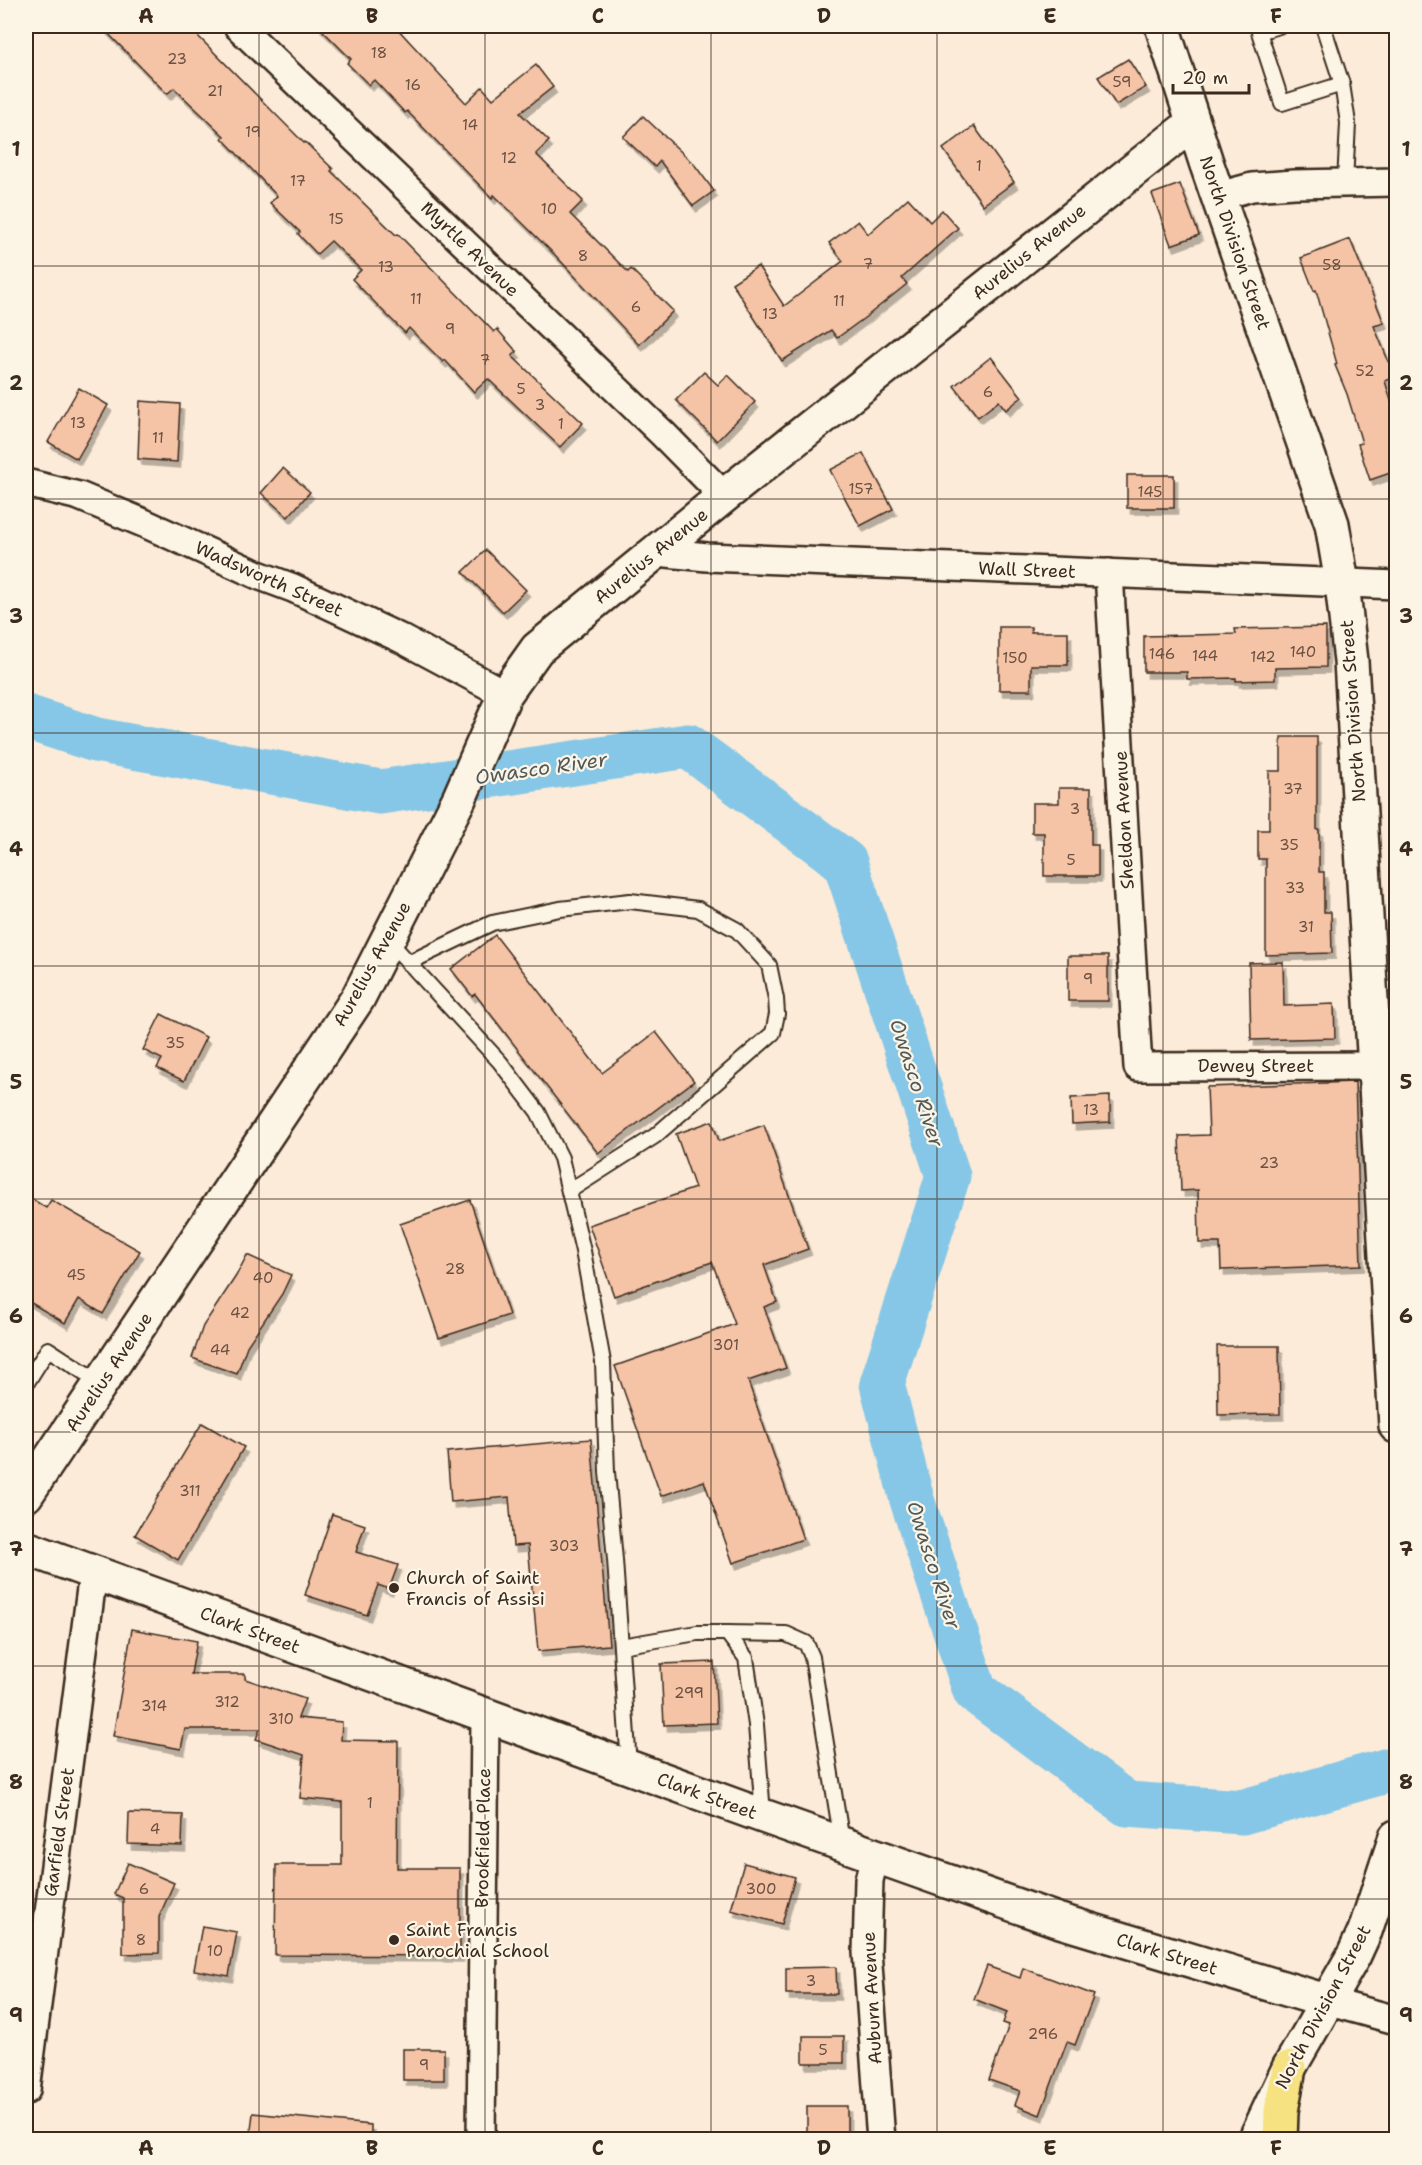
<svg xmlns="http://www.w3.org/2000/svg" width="1422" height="2165" font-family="'Shantell Sans',sans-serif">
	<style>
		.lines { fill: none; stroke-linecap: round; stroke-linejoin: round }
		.river { stroke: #86c7e7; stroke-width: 45 }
		.building { fill: #f5c3a6; stroke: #3b2a1e; stroke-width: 1.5; filter: url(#shadow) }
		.lane-casing { stroke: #3b2a1e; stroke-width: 18 }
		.street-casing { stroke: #3b2a1e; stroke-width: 32 }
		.secondary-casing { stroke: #3b2a1e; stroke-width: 38 }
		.highway-casing { stroke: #3b2a1e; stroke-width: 38 }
		.lane { stroke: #fcf5e5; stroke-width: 14 }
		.street { stroke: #fcf5e5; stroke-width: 27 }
		.secondary { stroke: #fcf5e5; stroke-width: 33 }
		.highway { stroke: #f7e281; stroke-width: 33 }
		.grid { fill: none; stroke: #3b2a1e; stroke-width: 1.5; stroke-opacity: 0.55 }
		.poi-dot { fill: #3b2a1e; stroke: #fcf5e5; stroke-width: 2 }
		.labels { text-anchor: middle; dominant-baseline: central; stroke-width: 4.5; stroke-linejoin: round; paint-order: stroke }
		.number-label { font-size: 15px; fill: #6a5040 }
		.street-label { font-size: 18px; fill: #3b2a1e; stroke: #fcf5e5 }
		.poi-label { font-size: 18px; fill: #3b2a1e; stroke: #fcf5e5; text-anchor: start }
		.water-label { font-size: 20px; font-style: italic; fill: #52595a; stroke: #fcf5e5 }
		.neatline { fill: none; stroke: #3b2a1e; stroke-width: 2 }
		.grid-label { font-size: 20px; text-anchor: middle; font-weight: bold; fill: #3b2a1e }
	</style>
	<defs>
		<filter id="shadow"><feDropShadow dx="3.5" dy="6" stdDeviation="0" flood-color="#0004"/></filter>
	</defs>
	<rect width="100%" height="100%" fill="#fbebd8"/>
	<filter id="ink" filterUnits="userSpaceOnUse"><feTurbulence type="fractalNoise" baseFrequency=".0167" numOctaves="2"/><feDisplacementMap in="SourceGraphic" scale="12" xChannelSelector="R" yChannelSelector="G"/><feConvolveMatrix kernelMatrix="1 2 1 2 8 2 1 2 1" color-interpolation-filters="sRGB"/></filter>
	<g filter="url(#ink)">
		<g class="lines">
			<polyline class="river" points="26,717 96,740 380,792 688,746 845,862 948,1176 882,1384 912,1500 975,1691 1127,1804 1242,1812 1396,1768"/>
		</g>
		<g class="building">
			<polygon points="101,26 188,26 304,143 305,142 333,169 331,171 396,235 398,234 494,332 497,329 517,352 512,356 583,423 560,447 488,379 474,392 445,360 443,362 409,328 405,333 382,310 352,279 361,270 331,241 317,254 298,234 300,232 270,203 277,196 222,138 224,136 174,88 167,94"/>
			<polygon points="318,26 395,26 466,103 482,87 493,99 536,65 553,87 520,113 549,141 536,154 583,201 570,214 628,272 631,269 673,311 639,345 555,255 494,195 492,198 407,111 405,113 374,80 369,85 347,63 351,59"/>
			<polygon points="1128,59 1146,87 1116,105 1098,77"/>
			<polygon points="643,116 694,164 714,191 693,206 660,161 655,167 623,137"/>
			<polygon points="974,126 1014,182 983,205 943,149"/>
			<polygon points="1180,184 1199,235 1171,245 1152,194"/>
			<polygon points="908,198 930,222 942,210 958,228 902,278 907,284 867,316 837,338 831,330 782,361 732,283 758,266 784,306 843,261 829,243 858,221 868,234"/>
			<polygon points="1350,239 1384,323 1374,326 1395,377 1385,381 1396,417 1396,471 1370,480 1358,444 1362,443 1347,394 1335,365 1337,364 1316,290 1314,291 1301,258"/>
			<polygon points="991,357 1022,397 1006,410 999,401 978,417 954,386"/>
			<polygon points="704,372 718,385 728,375 755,402 717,441 676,400"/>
			<polygon points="79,388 108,405 77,459 48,442"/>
			<polygon points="140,401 180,404 177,462 138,459"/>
			<polygon points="863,453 893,509 860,526 830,470"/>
			<polygon points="283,468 310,492 288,517 261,493"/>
			<rect x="1127" y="475" width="47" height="33"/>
			<polygon points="486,550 526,590 503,612 463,572"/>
			<polygon points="999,627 1031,627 1031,632 1068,632 1068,665 1031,665 1031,690 999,690"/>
			<polygon points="1326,627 1326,667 1275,668 1275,680 1236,681 1236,678 1187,679 1187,672 1144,672 1144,636 1236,634 1235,629"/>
			<polygon points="1281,737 1317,737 1317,830 1319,830 1319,872 1324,872 1324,912 1331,912 1332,953 1266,955 1266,859 1258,859 1258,830 1269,830 1269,771 1281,771"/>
			<polygon points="1059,788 1091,788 1091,845 1098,845 1098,876 1044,876 1044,833 1032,833 1032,803 1059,803"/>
			<polygon points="495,935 602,1073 656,1032 694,1081 598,1153 475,994 472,996 451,969"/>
			<rect x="1068" y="956" width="40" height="45"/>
			<polygon points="1283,962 1284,1006 1334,1004 1335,1038 1251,1040 1249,963"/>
			<polygon points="161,1014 206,1037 184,1081 157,1068 162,1059 143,1050"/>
			<polygon points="1355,1082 1361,1265 1221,1270 1220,1243 1199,1243 1198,1190 1181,1191 1179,1136 1209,1135 1207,1087"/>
			<polygon points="1110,1096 1110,1122 1072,1124 1071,1098"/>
			<polygon points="712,1121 719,1141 764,1125 808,1249 764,1265 777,1302 764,1307 786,1368 748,1381 803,1539 733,1563 704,1481 661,1496 615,1366 735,1324 712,1262 614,1296 589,1225 695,1188 676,1134"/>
			<polygon points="26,1195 46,1208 51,1200 140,1251 103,1314 79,1299 65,1323 26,1300"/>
			<polygon points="470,1200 509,1315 439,1338 400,1224"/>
			<polygon points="247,1255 291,1275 282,1294 247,1346 237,1374 192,1358 203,1326 236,1276"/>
			<polygon points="1217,1346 1279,1346 1280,1414 1218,1415"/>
			<polygon points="202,1423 244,1447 178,1560 135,1535"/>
			<polygon points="591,1439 609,1645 538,1651 528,1545 513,1546 509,1497 451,1502 447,1452"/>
			<polygon points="332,1514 365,1525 356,1552 398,1565 389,1589 378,1585 367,1615 305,1595"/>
			<polygon points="132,1629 197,1641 191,1674 245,1674 245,1679 305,1699 298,1718 342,1722 341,1740 398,1741 397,1868 460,1868 460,1956 275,1955 276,1865 342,1865 342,1802 300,1798 304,1755 256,1739 260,1729 185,1729 181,1749 113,1736"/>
			<polygon points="714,1662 717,1723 664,1725 661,1664"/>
			<polygon points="129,1813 183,1815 182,1846 128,1844"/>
			<polygon points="128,1863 174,1883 159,1917 159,1953 123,1954 123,1898 114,1894"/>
			<polygon points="744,1863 795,1877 782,1924 731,1910"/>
			<polygon points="202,1926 237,1932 229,1976 194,1970"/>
			<polygon points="987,1966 1020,1978 1023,1968 1094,1995 1075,2045 1067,2042 1040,2115 1015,2105 1020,2091 989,2080 1009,2025 1003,2023 1007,2012 974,1999"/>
			<polygon points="836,1967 837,1994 786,1994 786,1968"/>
			<rect x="803" y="2036" width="41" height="27"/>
			<rect x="403" y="2049" width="41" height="31"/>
			<rect x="807" y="2106" width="40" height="28"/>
			<polygon points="253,2113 371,2125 371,2139 250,2139"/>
		</g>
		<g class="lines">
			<g class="lane-casing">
				<g id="lane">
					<polyline points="1279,26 1259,32 1282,103 1342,84"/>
					<polyline points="1323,26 1342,84 1348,123 1345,183"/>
					<polyline points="389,941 500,1062 538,1112 561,1158 583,1251 603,1362 607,1472 615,1560 629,1766"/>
					<polyline points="408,963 492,923 560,909 630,901 698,909 737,930 769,965 776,999 777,1014 773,1033 655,1136 569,1191"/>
					<polyline points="26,1384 48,1349 102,1384"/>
					<polyline points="727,1633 786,1634 806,1643 812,1657 842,1842"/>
					<polyline points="621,1646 697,1633 727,1633 746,1658 756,1725 763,1814"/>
				</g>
			</g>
			<g class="street-casing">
				<g id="street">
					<polyline points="238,26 663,434 724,496"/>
					<polyline points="1219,196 1252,187 1294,184 1396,182"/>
					<polyline points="26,483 79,496 146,524 258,575 293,588 402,639 505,694"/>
					<polyline points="657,552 707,557 1396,585"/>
					<polyline points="1109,573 1138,1067 1374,1066"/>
					<polyline points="875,1857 869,1880 867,1952 881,2140"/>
					<polyline points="1326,2001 1396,2020"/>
					<polyline points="26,2090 93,1573"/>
					<polyline points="481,2140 485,1716"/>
				</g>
			</g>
			<g class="secondary-casing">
				<g id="secondary">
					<polyline points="1162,26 1206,162 1332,524 1342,583 1351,661 1396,1426"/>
					<polyline points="26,1495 358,998 459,799 505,694 537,649 724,496 1193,123"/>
					<polyline points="26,1548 763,1816 1057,1920 1326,2001"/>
					<polyline points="1255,2140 1289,2068 1354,1955 1365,1931 1396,1837"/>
				</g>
			</g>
			<g class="highway-casing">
				<polyline id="highway" points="1280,2140 1281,2111 1289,2068"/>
			</g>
			<use href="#lane" class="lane"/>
			<use href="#street" class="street"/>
			<use href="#secondary" class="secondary"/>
			<use href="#highway" class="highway"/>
		</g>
	</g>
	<path class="grid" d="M259 26V2140M485 26V2140M711 26V2140M937 26V2140M1163 26V2140M26 266H1396M26 499H1396M26 733H1396M26 966H1396M26 1199H1396M26 1432H1396M26 1666H1396M26 1899H1396"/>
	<g class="poi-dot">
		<circle cx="394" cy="1588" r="6"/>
		<circle cx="394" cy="1940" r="6"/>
	</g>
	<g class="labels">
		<g class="number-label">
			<text x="379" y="53">18</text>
			<text x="177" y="59">23</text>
			<text x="1122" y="82">59</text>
			<text x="413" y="85">16</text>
			<text x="215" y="91">21</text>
			<text x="470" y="125">14</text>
			<text x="253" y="132">19</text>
			<text x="509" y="158">12</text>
			<text x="979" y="166">1</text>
			<text x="298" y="181">17</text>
			<text x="549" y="209">10</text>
			<text x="336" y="219">15</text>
			<text x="583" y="256">8</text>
			<text x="868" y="264">7</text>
			<text x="1332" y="265">58</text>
			<text x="386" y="267">13</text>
			<text x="416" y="299">11</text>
			<text x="839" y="301">11</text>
			<text x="636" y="307">6</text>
			<text x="770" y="314">13</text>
			<text x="450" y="329">9</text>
			<text x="485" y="360">7</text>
			<text x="1365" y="371">52</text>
			<text x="521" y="389">5</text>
			<text x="988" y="392">6</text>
			<text x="540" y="405">3</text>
			<text x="78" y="423">13</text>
			<text x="561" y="424">1</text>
			<text x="158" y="438">11</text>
			<text x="861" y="489">157</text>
			<text x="1150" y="492">145</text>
			<text x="1303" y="652">140</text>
			<text x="1162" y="654">146</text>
			<text x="1205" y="656">144</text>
			<text x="1263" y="657">142</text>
			<text x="1015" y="658">150</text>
			<text x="1293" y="789">37</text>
			<text x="1075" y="809">3</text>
			<text x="1289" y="845">35</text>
			<text x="1071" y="860">5</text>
			<text x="1295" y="888">33</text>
			<text x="1306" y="927">31</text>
			<text x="1088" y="979">9</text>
			<text x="175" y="1043">35</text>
			<text x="1091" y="1110">13</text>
			<text x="1269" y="1163">23</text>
			<text x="455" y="1269">28</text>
			<text x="76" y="1275">45</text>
			<text x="263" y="1278">40</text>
			<text x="240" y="1313">42</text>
			<text x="726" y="1345">301</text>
			<text x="220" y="1350">44</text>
			<text x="190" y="1491">311</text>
			<text x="564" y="1546">303</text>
			<text x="689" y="1693">299</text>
			<text x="227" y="1702">312</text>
			<text x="154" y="1706">314</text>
			<text x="281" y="1719">310</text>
			<text x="370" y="1803">1</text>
			<text x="155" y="1829">4</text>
			<text x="144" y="1889">6</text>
			<text x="761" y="1889">300</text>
			<text x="141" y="1940">8</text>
			<text x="215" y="1951">10</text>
			<text x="811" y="1981">3</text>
			<text x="1043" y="2034">296</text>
			<text x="823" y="2050">5</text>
			<text x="424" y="2065">9</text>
		</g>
		<g class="street-label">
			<text transform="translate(1235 243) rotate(71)">North Division Street</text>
			<text transform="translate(470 249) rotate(44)">Myrtle Avenue</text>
			<text transform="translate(1029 252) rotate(-39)">Aurelius Avenue</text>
			<text transform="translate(651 556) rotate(-39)">Aurelius Avenue</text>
			<text transform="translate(1027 570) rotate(2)">Wall Street</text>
			<text transform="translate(269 579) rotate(24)">Wadsworth Street</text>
			<text transform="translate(1353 711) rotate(-94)">North Division Street</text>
			<text transform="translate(1124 820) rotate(-93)">Sheldon Avenue</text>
			<text transform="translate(372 964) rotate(-61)">Aurelius Avenue</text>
			<text x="1256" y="1066">Dewey Street</text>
			<text transform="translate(109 1372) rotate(-56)">Aurelius Avenue</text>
			<text transform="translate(250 1630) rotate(20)">Clark Street</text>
			<text transform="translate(707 1796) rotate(20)">Clark Street</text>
			<text transform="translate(59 1832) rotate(-82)">Garfield Street</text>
			<text transform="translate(483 1838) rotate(-89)">Brookfield Place</text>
			<text transform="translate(1167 1954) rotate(17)">Clark Street</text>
			<text transform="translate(872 1998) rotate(-93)">Auburn Avenue</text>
			<text transform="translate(1323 2007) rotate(-62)">North Division Street</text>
		</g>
		<g class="poi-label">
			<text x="406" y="1578">Church of Saint<tspan x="406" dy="21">Francis of Assisi</tspan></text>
			<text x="406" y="1930">Saint Francis<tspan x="406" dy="21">Parochial School</tspan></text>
		</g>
		<g class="water-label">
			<text transform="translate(541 768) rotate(-8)">Owasco River</text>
			<text transform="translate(917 1083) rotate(72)">Owasco River</text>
			<text transform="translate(934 1565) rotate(72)">Owasco River</text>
		</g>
	</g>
	<rect width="1422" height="2165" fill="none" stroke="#fcf5e5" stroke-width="66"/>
	<path d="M1173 84v9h76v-9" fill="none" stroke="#3b2a1e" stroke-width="3"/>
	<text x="1182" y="84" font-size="18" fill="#3b2a1e" stroke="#fcf5e5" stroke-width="4.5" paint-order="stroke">20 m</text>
	<rect x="33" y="33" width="1356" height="2099" class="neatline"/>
	<g class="grid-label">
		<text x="146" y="23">A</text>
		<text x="372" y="23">B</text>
		<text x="598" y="23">C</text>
		<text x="824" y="23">D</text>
		<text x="1050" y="23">E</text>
		<text x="1276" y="23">F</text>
		<text x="16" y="156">1</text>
		<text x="1406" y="156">1</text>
		<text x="16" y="390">2</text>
		<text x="1406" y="390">2</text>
		<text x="16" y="623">3</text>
		<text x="1406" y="623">3</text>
		<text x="16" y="856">4</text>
		<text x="1406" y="856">4</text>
		<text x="16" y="1089">5</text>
		<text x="1406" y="1089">5</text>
		<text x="16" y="1323">6</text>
		<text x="1406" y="1323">6</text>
		<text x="16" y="1556">7</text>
		<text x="1406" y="1556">7</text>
		<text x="16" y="1789">8</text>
		<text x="1406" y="1789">8</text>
		<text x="16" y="2022">9</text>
		<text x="1406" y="2022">9</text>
		<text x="146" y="2155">A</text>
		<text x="372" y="2155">B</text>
		<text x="598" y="2155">C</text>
		<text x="824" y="2155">D</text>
		<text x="1050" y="2155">E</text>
		<text x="1276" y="2155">F</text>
	</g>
</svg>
